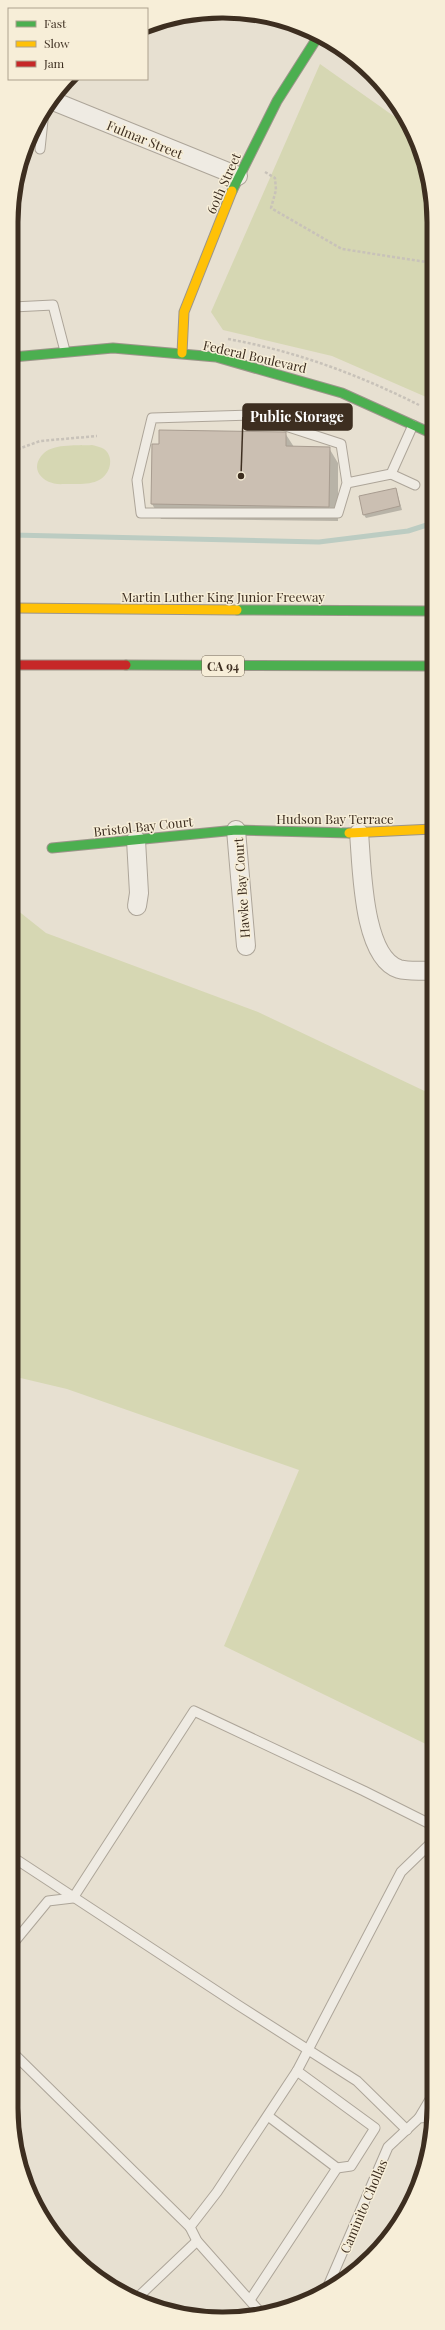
<svg xmlns="http://www.w3.org/2000/svg" width="445" height="2330" font-family="'Playfair Display',serif">
	<style>
		.green { fill: #d6d7b3 }
		.shadow { fill: #0003 }
		.lines { fill: none; stroke-linecap: round; stroke-linejoin: round }
		.stream { stroke: #bcccc2; stroke-width: 5 }
		.building { fill: #cbbfb2; stroke: #a89c90 }
		.lane-casing { stroke: #ada599; stroke-width: 11 }
		.street-casing { stroke: #ada599; stroke-width: 20 }
		.fast-casing { stroke: #9c958a; stroke-width: 11 }
		.slow-casing { stroke: #9c958a; stroke-width: 11 }
		.jam-casing { stroke: #9c958a; stroke-width: 11 }
		.path { stroke: #c8c2b9; stroke-width: 2.5; stroke-dasharray: 3 2; stroke-linecap: butt }
		.lane { stroke: #efebe3; stroke-width: 9 }
		.street { stroke: #efebe3; stroke-width: 18 }
		.fast { stroke: #4caf50; stroke-width: 9 }
		.slow { stroke: #ffc107; stroke-width: 9 }
		.jam { stroke: #c62828; stroke-width: 9 }
		.labels { text-anchor: middle; dominant-baseline: central; stroke-width: 3; stroke-linejoin: round; paint-order: stroke }
		.shield { fill: #f7eed8; stroke: #756857; stroke-width: 1 }
		.shield-label { font-size: 12px; font-weight: bold; fill: #3d2e20 }
		.street-label { font-size: 13px; fill: #3d2e20; stroke: #f7eed8 }
		.rim { fill: none; stroke: #3d2e20; stroke-width: 5 }
		.leader { fill: none; stroke: #3d2e20; stroke-width: 1.5 }
		.callout-dot { fill: #3d2e20; stroke: #f7eed8; stroke-width: 1.5 }
		.callout { fill: #3d2e20; stroke: #3d2e20; stroke-width: 1.5 }
		.callout-label { font-size: 14px; text-anchor: middle; font-weight: bold; fill: #fff }
	</style>
	<rect width="100%" height="100%" fill="#e7e0d1"/>
	<g class="green">
		<polygon points="320,64 412,129 434,208 433,400 332,356 223,330 211,312"/>
		<path d="M92 445C96 446 101 447 104 449 116 458 109 477 97 481 88 485 74 484 64 484 44 486 27 469 44 453 55 443 79 446 92 445Z"/>
		<polygon points="12,906 46,933 258,1012 433,1095 432,1747 224,1646 299,1470 67,1389 12,1376"/>
	</g>
	<g class="shadow">
		<polygon points="285,433 294,447 329,448 338,463 338,521 161,519 152,504 153,445"/>
		<polygon points="396,489 402,510 366,518 364,515"/>
	</g>
	<g class="lines">
		<polyline class="stream" points="12,535 319,542 408,531 433,523"/>
	</g>
	<g class="building">
		<polygon points="159,430 284,432 286,432 286,446 330,447 329,507 151,504 152,444 159,444"/>
		<polygon points="396,488 400,506 363,515 359,496"/>
	</g>
	<g class="lines">
		<g class="lane-casing">
			<g id="lane">
				<polyline points="40,149 44,111"/>
				<polyline points="13,307 53,305 65,351"/>
				<polyline points="391,474 415,485"/>
				<polyline points="347,483 338,513 141,513 137,480 152,418 252,415 341,444 347,483 391,474 413,425"/>
				<polyline points="11,1856 238,2005 357,2081 407,2130"/>
				<polyline points="11,1946 48,1901 73,1898 194,1711 364,1791 432,1825"/>
				<polyline points="11,2051 190,2227"/>
				<polyline points="297,2071 375,2128 351,2166 337,2168"/>
				<polyline points="419,2118 432,2096"/>
				<polyline points="328,2286 388,2147 419,2118 432,2117"/>
				<polyline points="136,2299 197,2241"/>
				<polyline points="250,2300 337,2168 268,2116"/>
				<polyline points="260,2312 197,2241 190,2227 217,2192 297,2071 401,1872 432,1842"/>
			</g>
		</g>
		<g class="street-casing">
			<g id="street">
				<polyline points="53,101 238,176"/>
				<polyline points="236,830 246,946"/>
				<path d="M359 833C362 865 362 957 399 969 409 972 423 970 433 971"/>
				<polyline points="136,840 139,893 137,906"/>
			</g>
		</g>
		<g class="fast-casing">
			<g id="fast">
				<polyline points="232,191 277,101 319,35"/>
				<polyline points="13,357 113,348 216,357 342,393 433,434"/>
				<polyline points="237,610 433,611"/>
				<polyline points="126,665 433,666"/>
				<polyline points="52,848 236,830 349,833"/>
			</g>
		</g>
		<g class="slow-casing">
			<g id="slow">
				<polyline points="182,353 184,312 232,191"/>
				<polyline points="12,608 237,610"/>
				<polyline points="349,833 433,829"/>
			</g>
		</g>
		<g class="jam-casing">
			<polyline id="jam" points="12,665 126,665"/>
		</g>
		<g class="path">
			<polyline points="265,172 275,178 276,190 271,208 342,249 433,263"/>
			<path d="M228 339C295 351 357 374 419 405"/>
			<polyline points="13,438 17,488"/>
			<polyline points="13,451 40,441 97,436"/>
		</g>
		<use href="#lane" class="lane"/>
		<use href="#street" class="street"/>
		<use href="#fast" class="fast"/>
		<use href="#slow" class="slow"/>
		<use href="#jam" class="jam"/>
	</g>
	<g class="labels">
		<rect class="shield" x="202" y="656" width="42" height="20" rx="3"/>
		<g class="shield-label">
			<text x="223" y="666">CA 94</text>
		</g>
		<g class="street-label">
			<text transform="translate(145 139) rotate(22)">Fulmar Street</text>
			<text transform="translate(223 183) rotate(-66)">60th Street</text>
			<text transform="translate(255 356) rotate(13)">Federal Boulevard</text>
			<text x="223" y="596">Martin Luther King Junior Freeway</text>
			<text x="335" y="818">Hudson Bay Terrace</text>
			<text transform="translate(143 826) rotate(-6)">Bristol Bay Court</text>
			<text transform="translate(241 888) rotate(-94)">Hawke Bay Court</text>
			<text transform="translate(363 2206) rotate(-67)">Caminito Chollas</text>
		</g>
	</g>
	<path d="M0 0H445V2330H0ZM222 18H223A204 204 0 0 1 427 222V2108A204 204 0 0 1 223 2312H222A204 204 0 0 1 18 2108V222A204 204 0 0 1 222 18Z" fill="#f7eed8" fill-rule="evenodd"/>
	<path class="rim" d="M222 18H223A204 204 0 0 1 427 222V2108A204 204 0 0 1 223 2312H222A204 204 0 0 1 18 2108V222A204 204 0 0 1 222 18Z"/>
	<path class="leader" d="M241 476L243 417"/>
	<circle class="callout-dot" cx="241" cy="476" r="4"/>
	<rect class="callout" x="243" y="404" width="109" height="26" rx="4"/>
	<g class="callout-label">
		<text x="297" y="422">Public Storage</text>
	</g>
	<rect x="8" y="8" width="140" height="72" fill="#f7eed8" stroke="#ada18e"/>
	<rect x="16" y="21" width="20" height="6" fill="#4caf50" stroke="#ada18e"/>
	<text x="44" y="28" font-size="12" fill="#3d2e20">Fast</text>
	<rect x="16" y="41" width="20" height="6" fill="#ffc107" stroke="#ada18e"/>
	<text x="44" y="48" font-size="12" fill="#3d2e20">Slow</text>
	<rect x="16" y="61" width="20" height="6" fill="#c62828" stroke="#ada18e"/>
	<text x="44" y="68" font-size="12" fill="#3d2e20">Jam</text>
</svg>
